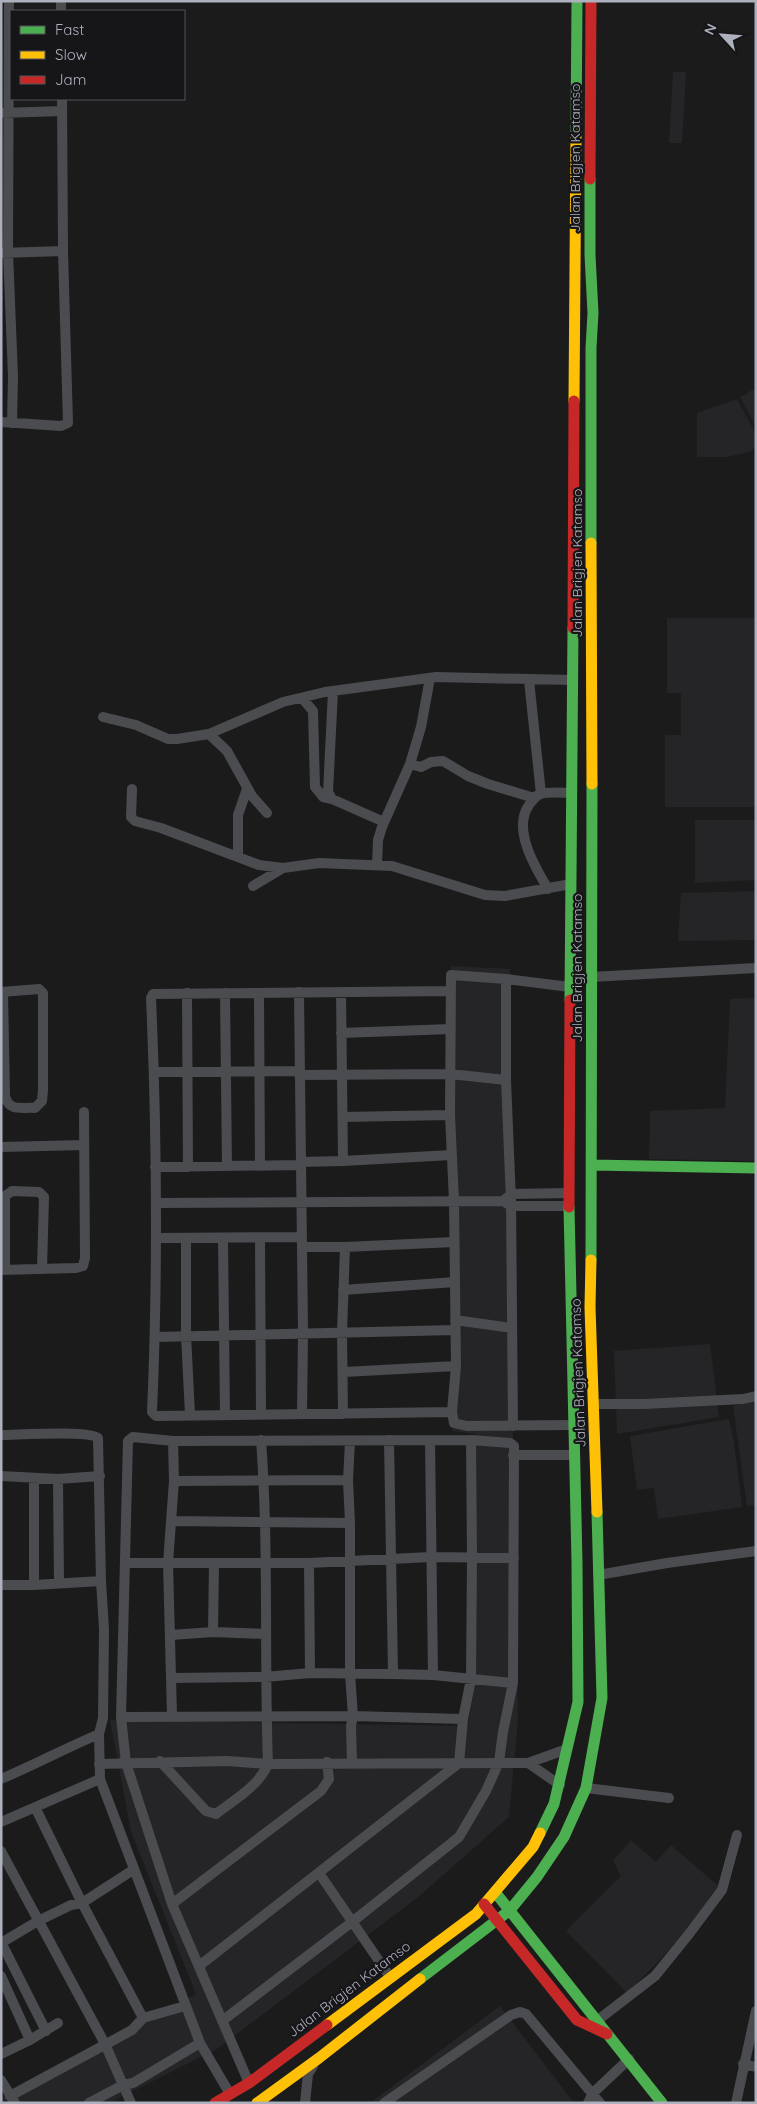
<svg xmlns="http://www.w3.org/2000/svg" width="757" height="2104" font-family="Quicksand,sans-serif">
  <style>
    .built { fill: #252528 }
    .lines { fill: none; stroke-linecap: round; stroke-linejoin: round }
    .street { stroke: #4b4c4f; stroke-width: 10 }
    .fast { stroke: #4caf50; stroke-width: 11 }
    .slow { stroke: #ffc107; stroke-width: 11 }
    .jam { stroke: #c62828; stroke-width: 11 }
    .labels { text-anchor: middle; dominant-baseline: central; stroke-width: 4.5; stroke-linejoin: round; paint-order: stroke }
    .street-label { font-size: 14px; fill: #adb0bd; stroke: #161518 }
  </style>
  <rect width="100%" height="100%" fill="#1b1b1c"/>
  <path class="built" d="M673,72H686L682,143H669Z
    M756,388V427L740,397Z
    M737,399L756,434V447L749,452L726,457H697V413Z
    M667,618H756V807H665V735H681V693H667Z
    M695,820H756V880L695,883Z
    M756,891V940L678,941L681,893Z
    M451,966L510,969L513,1435L518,1720L509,1817L417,1898L217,2049L109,2103H1V2097L196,1994L131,1832L110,1720L468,1726L476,1670V1434L453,1431Z
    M756,998V1161L649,1159L650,1111L725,1108L730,999Z
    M710,1344L719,1417L617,1434L614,1351Z
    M756,1401V1505L747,1506L733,1406Z
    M729,1419L734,1441L742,1507L658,1519L654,1488L637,1490L630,1436Z
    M631,1840L656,1862L671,1845L722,1889L659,1961L627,1993L566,1931L621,1876L613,1861Z
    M500,2006L574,2103H370Z"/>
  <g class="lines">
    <path class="street" d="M9,1L8,252L13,376L12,423
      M61,1V11
      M1,113L62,111
      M1,253L63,251
      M1,422L61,426L68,423L63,251L62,99
      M529,680L541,794
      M333,691L328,792L332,799L384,822
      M302,698L313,711L315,787L323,797L332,799
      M103,717L136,725L168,739H177L209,734L283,702L325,692L436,677L572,680
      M209,734L227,751L252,796L267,813
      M410,764L421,767L431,762L443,761L468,776L488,784L534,798
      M132,789L131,817L135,821L161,828L259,865L283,868
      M238,856V815L247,789
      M377,865L378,840L382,827L410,764L421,727L430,678
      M253,886L283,868L319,863L392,866L485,895L505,896L571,884
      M548,889C535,867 512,829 529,805C532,801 535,796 540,794C549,791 563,793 572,793
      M591,977L756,968
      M506,979V1080L511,1201L513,1426
      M570,987L506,979L451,975L450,1115L454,1201L456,1366L452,1412L454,1423L467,1426L573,1425
      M451,991L153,994L151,998C157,1136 158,1274 152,1412L156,1416L452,1412
      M1,992L39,989L43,993V1090L42,1101L35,1108C21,1107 9,1112 5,1096L3,992
      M299,992L303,1333L302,1414
      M187,993L188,1167
      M225,993L227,1166
      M259,993L260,1166
      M341,1033L451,1029
      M154,1072L299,1071
      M299,1075L450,1074L506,1080
      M343,1117L450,1115
      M1,1147L84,1145
      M343,1161L451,1155
      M301,1162L343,1161L341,992
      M155,1167L301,1165
      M156,1203L503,1201
      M569,1206H511L503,1201L511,1194L569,1193
      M156,1238L302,1237
      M186,1238V1335L190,1415
      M223,1238L225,1415
      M260,1238L261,1415
      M302,1247H345L342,1333L343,1414
      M345,1247L454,1242
      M1,1270L76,1268L83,1266L85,1258L84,1112
      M5,1270V1196L12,1191L39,1192L44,1197L42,1269
      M343,1290L455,1282
      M455,1320L512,1328
      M155,1337L455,1330
      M344,1372L456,1366
      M594,1404H644L743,1399L756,1396
      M1,1435C17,1435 89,1430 98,1438L101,1581L104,1629L103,1718L99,1734L100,1779L200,2043L133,2083L123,2085L89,2103
      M389,1440L393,1674
      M430,1440L433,1675
      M350,1441L348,1480L350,1523V1674L353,1716L351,1726L352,1763
      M513,1455H574
      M1,1476L58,1479L100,1476
      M58,1479L59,1583
      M174,1481L348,1480
      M172,1521L350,1523
      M126,1563H309L431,1557L514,1558
      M309,1563L310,1673
      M598,1575L667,1563L756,1551
      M1,1585H34L101,1581
      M34,1585V1478
      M213,1632L214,1563
      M171,1635L213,1632L266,1634
      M171,1678L265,1677L310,1673L393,1674L433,1675L513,1683
      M172,1716L168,1563L174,1481L173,1441
      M121,1717L353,1716L463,1719
      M160,1761L206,1811L216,1814C234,1800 259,1786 268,1764C264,1656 269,1548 261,1440
      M528,1763L560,1785
      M99,1764L227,1761L268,1764L528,1763L567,1749
      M1,1779C34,1765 66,1748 99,1734
      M586,1788L669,1798
      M35,1807L82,1903L143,2018
      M1,1822L100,1779
      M1,1851L105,2044L131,2103
      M319,1873L390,1977
      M172,1904L321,1791L329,1779L327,1762
      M1,1942L46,2031
      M1,1943L38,1921L71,1905L82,1903L133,1870
      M199,1966L459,1763L463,1719L471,1679L472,1557L471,1440
      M1,1976L30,2040
      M598,2020L655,1976L689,1934L722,1890L737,1835
      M222,2021L352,1922L459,1837L486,1791L499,1762L503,1732L513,1683L514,1446L510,1443L471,1440L173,1441L133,1437L128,1441L121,1717L126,1763L172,1904L249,2083
      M200,2043L230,2094
      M1,2054L30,2040L58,2023
      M743,2064L756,2067
      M1,2080L15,2103
      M10,2096L132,2030L143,2018L185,2006
      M305,2103L308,2074L313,2066
      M384,2103L511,2015L520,2012L526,2014L600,2103
      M588,2103L593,2093L629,2059
      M736,2103L756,2011"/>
    <path class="fast" d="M576,134L577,1
      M590,179V255L593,313L591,348V543
      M570,1000L573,628
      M592,1165L756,1168
      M591,1260L592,784
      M540,1833L554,1804L578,1702L577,1562L569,1207
      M495,1892L662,2103
      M420,1979L510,1910L537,1877L564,1837L586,1788L602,1698L597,1512"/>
    <path class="slow" d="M574,401L576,134
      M591,543L592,784
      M591,1260L590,1307L597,1512
      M327,2025L476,1914L533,1847L540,1833
      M257,2103L319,2058L420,1979"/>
    <path class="jam" d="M590,179L591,1
      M573,628L574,401
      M569,1207L570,1000
      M484,1904L577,2020L607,2034
      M215,2103L249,2083L327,2025"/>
  </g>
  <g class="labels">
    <g class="street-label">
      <text transform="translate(575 158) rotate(-90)">Jalan Brigjen Katamso</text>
      <text transform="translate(577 563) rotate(-90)">Jalan Brigjen Katamso</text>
      <text transform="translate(577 968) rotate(-90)">Jalan Brigjen Katamso</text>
      <text transform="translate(578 1373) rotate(-92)">Jalan Brigjen Katamso</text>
      <text transform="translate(349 1989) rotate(-37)">Jalan Brigjen Katamso</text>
    </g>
  </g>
  <rect width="757" height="2104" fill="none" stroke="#adb0bd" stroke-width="5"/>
  <rect x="10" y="10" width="175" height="90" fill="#161518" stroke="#52535a"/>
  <rect x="20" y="26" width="25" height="8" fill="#4caf50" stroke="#52535a"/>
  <text x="55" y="35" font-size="15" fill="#adb0bd">Fast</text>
  <rect x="20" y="51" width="25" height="8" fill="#ffc107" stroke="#52535a"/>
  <text x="55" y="60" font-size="15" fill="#adb0bd">Slow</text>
  <rect x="20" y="76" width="25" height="8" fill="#c62828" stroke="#52535a"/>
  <text x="55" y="85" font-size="15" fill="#adb0bd">Jam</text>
  <g transform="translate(722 35) rotate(296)" stroke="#161518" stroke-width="4" paint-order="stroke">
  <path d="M0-4L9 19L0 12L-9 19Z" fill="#adb0bd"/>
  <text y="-8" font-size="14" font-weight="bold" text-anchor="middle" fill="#adb0bd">N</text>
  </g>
</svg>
